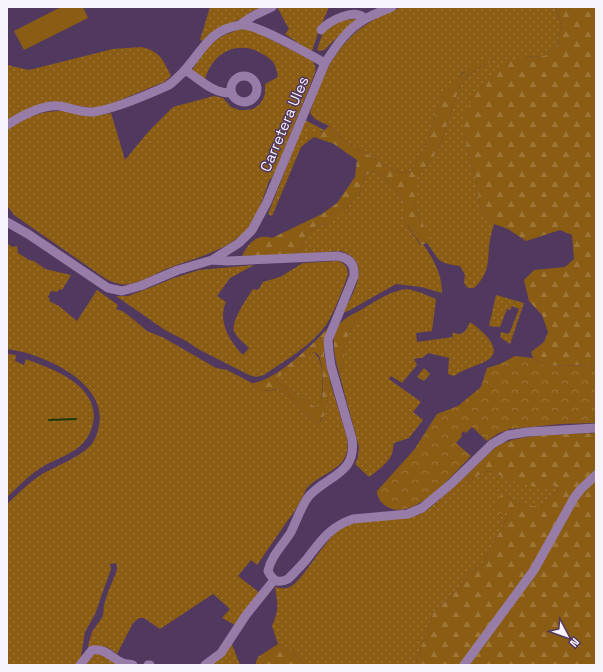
<svg xmlns="http://www.w3.org/2000/svg" width="603" height="672" font-family="'Space Grotesk',sans-serif">
  <style>
    .grass { fill: url(#grass-dots) }
    .forest { fill: url(#forest-firs); fill-rule: evenodd }
    .park { fill: url(#park-crowns) }
    .pitch { fill: #8b5d14 }
    .lines { fill: none; stroke-linecap: round; stroke-linejoin: round }
    .stream { stroke: #1f3806; stroke-width: 2 }
    .minor { stroke: #977ca7; stroke-width: 9 }
    .labels { text-anchor: middle; dominant-baseline: central; stroke-width: 3; stroke-linejoin: round; paint-order: stroke }
    .street-label { font-size: 15px; fill: #f8f2fc; stroke: #51385e }
  </style>
  <defs>
    <pattern id="grass-dots" width="8" height="8" patternUnits="userSpaceOnUse"><rect width="8" height="8" fill="#8b5d14"/><path d="M2 2h.1M6 6h.1" fill="none" stroke="#9c7537" stroke-width="1.8" stroke-linecap="round"/></pattern>
    <pattern id="forest-firs" width="22" height="20" patternUnits="userSpaceOnUse"><rect width="22" height="20" fill="#8b5d14"/><path d="M5 1l3.5 6h-7zM16 11l3.5 6h-7z" fill="#9c7537"/></pattern>
    <pattern id="park-crowns" width="20" height="18" patternUnits="userSpaceOnUse"><rect width="20" height="18" fill="#8b5d14"/><path d="M2 6a3 3 0 1 1 6 0M12 15a3 3 0 1 1 6 0" fill="none" stroke="#9c7537"/></pattern>
  </defs>
  <rect width="100%" height="100%" fill="#51385e"/>
  <path class="grass" d="M210,7H261L262,8L250,12L247,16L222,27L208,35L203,41L200,40Z
    M277,7H329L319,30L312,51L307,49L285,34L289,29Z
    M402,7H555L561,24L558,45L544,56L525,57L464,134L476,180L481,210L494,224C492,231 490,238 489,246C488,264 488,275 474,288H468L464,283L465,275L460,266C437,263 440,261 427,243L429,237L418,216L415,203V177H417L434,156L440,146L460,85C469,74 479,67 493,61L463,72L448,92H442L436,115L423,152L411,171L404,173L392,169L343,140L329,126L315,119L310,113C328,58 346,27 402,7Z
    M357,19L324,50L319,51L317,50L323,32L340,20Z
    M245,28L254,31L311,60C317,65 316,71 313,78L277,167L272,178L270,179C263,196 259,215 247,229C226,252 194,258 166,269C157,273 139,283 129,284C121,286 113,282 106,279L14,215L9,208H7V130C23,119 41,110 62,111C80,111 92,118 111,113L125,160L149,131L173,107L214,96L223,98L231,107L239,110H246L253,109L259,105L263,99L265,94V84L278,77C277,72 276,66 273,62C269,57 261,53 255,50C231,42 212,56 205,79L192,70C209,45 214,36 245,28Z
    M141,47C160,51 163,60 171,76L164,82L106,106L94,108L57,103L7,121V65L29,70L113,49Z
    M305,120L324,130L308,138L310,140L301,147L272,216L268,214Z
    M372,171L383,176L398,192L404,203V220L420,245L423,244C434,260 442,274 442,293L421,287L396,284L350,310L343,313C353,293 374,262 341,251L295,254L303,246L306,235L316,226L327,224L345,211L352,200L359,195L365,176Z
    M7,243L12,247L17,246L18,253L29,260L34,261L45,269L71,275L62,290L59,289L57,292L51,291L48,297L50,299L49,301L59,306L77,321L97,290L118,305L116,309L122,311L128,315L147,331L164,338L216,368L227,370L252,383L256,388L266,391L279,389L288,394L305,414L319,423L324,416L325,407L331,385L347,438C352,470 324,470 307,488C305,490 304,494 303,496C298,505 294,513 288,520L257,565L251,560L238,576L261,594L235,625L222,618L230,609L213,594L160,629L144,618H139L133,623L117,654C108,646 100,644 89,648L88,646L92,632L103,616L104,605L108,592L116,573L117,568L116,563L110,564L111,569L95,614L85,632L81,656L77,665H7V504C19,493 30,481 44,473C57,466 79,457 89,447C95,442 98,432 99,425C108,382 41,353 7,349Z
    M339,261C345,264 348,267 348,275C342,290 335,311 326,325C310,347 285,360 264,375L256,377L249,375L198,349L188,342L165,330L116,296H128L157,285L171,279L199,270L254,265L230,278L217,296L226,302C217,321 230,342 243,355L249,348C244,343 237,338 234,331C231,321 247,298 253,289L258,290L263,282L280,277L303,263Z
    M407,289L419,292L436,299L432,331L416,333L417,342L453,337L452,333L461,334L466,330L470,322C480,329 507,350 486,361C475,367 465,368 454,376L448,374L449,358L428,353L422,358H418L414,359L417,365L402,383L391,376L389,379L421,402L413,412L423,420L409,438L394,443C393,447 393,453 391,456C386,465 377,471 369,477L355,464L358,457L359,447L339,373C347,362 343,346 349,333C353,324 364,317 364,308C378,300 390,291 407,289Z
    M496,295L524,303L510,344L500,337L501,332L509,334L519,309L512,306L510,310L507,309L500,327L489,326Z
    M311,352C326,354 323,393 320,406L317,408L278,382L276,378Z
    M7,354L16,355L15,361L24,365L26,359C52,369 94,383 94,417C93,426 90,435 84,442C74,454 55,459 42,467C29,475 18,487 7,497Z
    M424,368L430,374L424,381L417,377Z
    M485,471L494,472L507,480L553,485L557,488L558,491L547,499L541,506H525L503,494L496,513H507L508,516L482,564L470,573L450,597L434,611L415,665H305L293,652L278,644L272,626C279,611 278,604 275,587C279,588 284,589 287,588C302,585 323,539 342,528C363,516 395,523 418,515C430,511 456,484 467,474L469,482Z
    M231,642L240,665H209Z
    M100,653L123,665H83L95,654Z"/>
  <path class="forest" d="M557,7H596V365L546,366L533,358L531,352L544,342L548,332L542,315L529,301L524,280L534,270L565,267L574,259L572,235L560,230L526,241L508,229L494,224L481,210L476,180L464,134L465,115L474,93L499,66L510,61L525,57L544,56L558,45L561,24L556,9Z
    M490,58L493,61C479,67 470,73 460,85L440,146L434,156L417,177L415,178V203L418,216L430,237L427,243L421,245L404,220V203L398,192L383,176L372,171L365,176L359,195L352,200L345,211L335,220L327,224L316,226L306,235L303,246L295,254L242,256C248,244 257,233 272,238L322,214L337,203L355,177L357,160L334,144L314,137L310,140L308,138L309,133L313,132H322L329,126L343,140L392,169L404,173L411,171L423,152L436,115L442,91H448C463,72 466,67 490,58Z
    M364,308C364,318 354,323 350,331C343,345 347,362 339,373C335,356 327,332 345,319C350,315 358,312 364,308Z
    M329,327L326,336L324,355L331,385L325,407L324,416L321,419L319,423L305,414L288,394L279,389L261,391L256,388L252,383C276,381 313,344 329,327ZM311,352C315,352 317,353 319,356C323,366 326,401 317,408L278,382L276,379Z
    M596,433V665H415L434,611L450,597L470,573L482,564L508,516L507,513H496L493,508L500,496L503,494L525,506H541L547,499L558,491L557,488L553,485L544,489L507,480L494,472L485,471L469,482L467,474C477,466 486,455 496,447C515,433 572,434 596,433Z
    M278,644L293,652L305,665H255L258,657Z"/>
  <path class="park" d="M515,356L533,358L546,366L596,365V423L561,424L510,429L499,433L487,441L472,427L466,433L464,431L461,434L462,436L456,443L471,456C453,474 413,524 386,506C381,503 377,497 377,491L414,450L437,414L458,406L481,387L487,368L500,364Z"/>
  <path class="pitch" d="M61,7H83L88,18L24,50L14,31Z"/>
  <g class="lines">
    <path class="stream" d="M49,420L76,419"/>
    <path class="minor" d="M241,24L253,16L272,7
      M321,30C329,21 355,7 365,19
      M185,70C200,79 213,94 231,93
      M231 89a13 13 0 1 1 26 0a13 13 0 1 1-26 0Z
      M7,125C21,116 43,104 60,106C71,108 83,113 93,112C115,109 147,95 167,86C171,84 174,81 177,78C200,58 205,30 240,25C254,22 310,55 325,63
      M7,222L28,234L108,288L122,291L140,286L178,270L212,260L228,261L338,256C349,258 355,264 354,276L328,340L329,352L331,366L352,439C357,474 328,475 309,496C301,506 297,520 291,532C283,545 271,556 268,571C273,581 278,584 288,579C294,573 300,567 306,560C320,542 329,527 353,519L408,514L422,508L452,483L492,444L508,435L527,432L596,428
      M212,260L239,243L252,230L267,202L325,63C336,46 347,29 365,19C374,14 383,11 392,7
      M80,665L92,650C106,648 111,658 123,663C126,664 130,664 133,665
      M148,665H150
      M205,665L221,653L246,615L274,580
      M464,665L534,570L574,498L581,489L596,475"/>
  </g>
  <g class="labels">
    <g class="street-label">
      <text transform="translate(284 124) rotate(-67)">Carretera Ules</text>
    </g>
  </g>
  <rect width="603" height="672" fill="none" stroke="#f8f2fc" stroke-width="16"/>
  <g transform="translate(567 636) rotate(131)" stroke="#51385e" stroke-width="3" paint-order="stroke">
  <path d="M0-3L7 15L0 10L-7 15Z" fill="#f8f2fc"/>
  <text y="-6" font-size="11" font-weight="bold" text-anchor="middle" fill="#f8f2fc">N</text>
  </g>
</svg>
